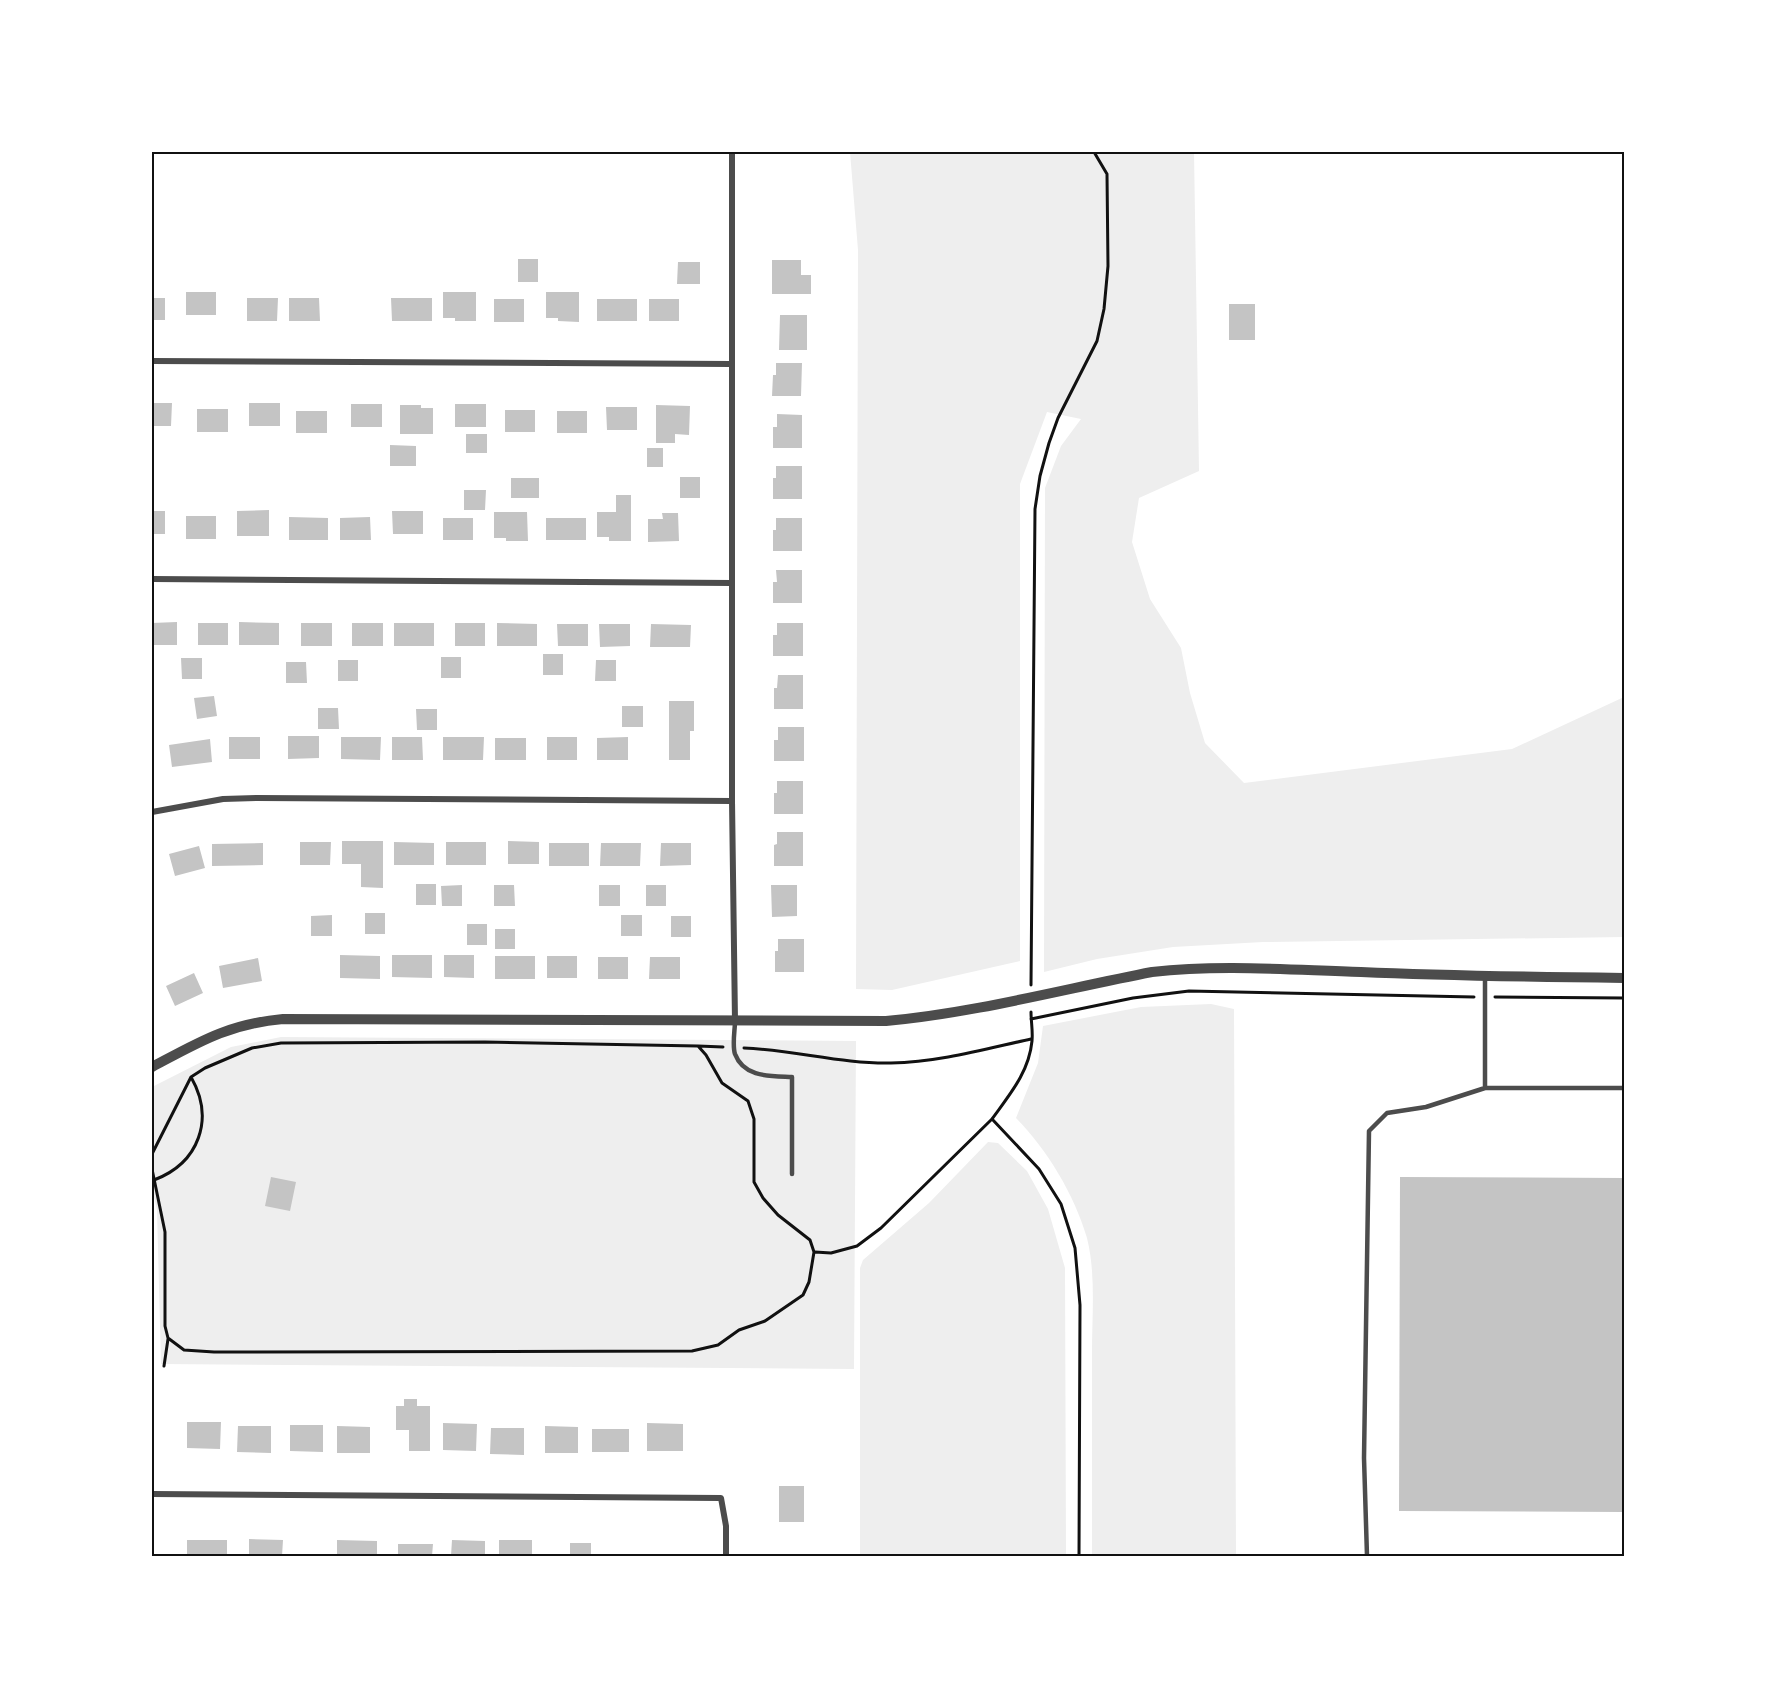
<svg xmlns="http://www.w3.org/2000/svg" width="1776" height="1708" font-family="Signika,sans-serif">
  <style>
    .green { fill: #eee }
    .building { fill: #c4c4c4 }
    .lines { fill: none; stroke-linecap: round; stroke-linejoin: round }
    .path { stroke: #111; stroke-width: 3 }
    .service { stroke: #4c4c4c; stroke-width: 4.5 }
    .minor { stroke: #4c4c4c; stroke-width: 6 }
    .tertiary { stroke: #4c4c4c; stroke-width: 10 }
    .neatline { fill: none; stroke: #111; stroke-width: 2 }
  </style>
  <rect width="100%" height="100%" fill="#fff"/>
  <path class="green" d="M850,152H1194L1199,471L1139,498L1132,542L1150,599L1181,648L1190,693L1205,743L1244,783L1512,749L1624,697V937L1263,942L1173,947L1097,959L1044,972L1045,488L1061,446L1081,419L1047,412L1020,484V961L892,990L856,989L858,250Z
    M1211,1004L1234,1009L1236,1556H1092C1092,1488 1092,1420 1092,1352C1092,1315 1096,1274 1087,1238C1074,1194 1048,1151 1016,1118L1038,1063L1043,1026L1141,1007Z
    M281,1037L856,1041L854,1369L161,1364L157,1210L152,1188V1087L231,1047Z
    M988,1142L998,1143L1027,1171L1048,1209L1065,1268L1066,1556H860V1268L863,1260L929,1203Z"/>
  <path class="building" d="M518,259H538V282H518Z
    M772,260H801V275H811V294H772Z
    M678,262H700V284H677Z
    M186,292H216V315H186Z
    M443,292H476V321H455V318H443Z
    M546,292H579V322L558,321V318H546Z
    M152,298H165V320H152Z
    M247,298H278L277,321H247Z
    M289,298H319L320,321H289Z
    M391,298H432V321H392Z
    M494,299H524V322H494Z
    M597,299H637V321H597Z
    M649,299H679V321H649Z
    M1229,304H1255V340H1229Z
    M780,315H807V350H779Z
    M776,363H802L801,396H772L773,375H776Z
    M152,403H172L171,426H152Z
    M249,403H280V426H249Z
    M351,404H382V427H351Z
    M455,404H486V427H455Z
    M400,405H421V408H433V434H400Z
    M656,405L690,406L689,435L675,434V443H656Z
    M606,407H637V430H607Z
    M197,409H228V432H197Z
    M505,410H535V432H505Z
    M296,411H327V433H296Z
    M557,411H587V433H557Z
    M777,414L802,415V448H773V427H777Z
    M466,434H487V453H466Z
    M390,445L416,446V466H390Z
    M647,448H663V467H647Z
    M776,466H802V499H773V478H776Z
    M680,477H700V498H680Z
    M511,478H539V498H511Z
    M464,490H486L485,510H464Z
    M616,495H631V541H609V537H597V512H616Z
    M269,510V536H237V511Z
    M152,511H165V534H152Z
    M392,511H423V534H393Z
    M494,512H527L528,541H506V538H494Z
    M662,513H678L679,541L648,542V519H663Z
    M186,516H216V539H186Z
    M289,517L328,518V540H289Z
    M370,517L371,540H340V518Z
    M443,518H473V540H443Z
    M546,518H586V540H546Z
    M776,518H802V551H773V530H776Z
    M776,570H802V603H773V582H777Z
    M177,622V645H152V623Z
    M239,622L279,623V645H239Z
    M198,623H228V645H198Z
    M301,623H332V646H301Z
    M352,623H383V646H352Z
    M394,623H434V646H394Z
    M455,623H485V646H455Z
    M497,623L537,624V646H497Z
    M777,623H803V656H773V635H777Z
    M557,624H588V646H558Z
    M599,624H630V646L600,647Z
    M651,624L691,625L690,647H650Z
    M543,654H563V675H543Z
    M441,657H461V678H441Z
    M181,658H202V679H182Z
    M338,660H358V681H338Z
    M596,660H616V681H595Z
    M286,662H306L307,683H286Z
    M778,675H803V709H774V688H777Z
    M214,696L217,716L197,719L194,698Z
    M669,701H694V731H690V760H669Z
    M622,706H643V727H622Z
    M318,708H338L339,729H318Z
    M416,709H437V730H417Z
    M778,727H804V761H774V740H778Z
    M288,736H319V758L288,759Z
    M229,737H260V759H229Z
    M341,737H381L380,760L341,759Z
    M392,737H422L423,760H392Z
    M443,737H484L483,760H443Z
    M547,737H577V760H547Z
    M628,737V760H597V738Z
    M495,738H526V760H495Z
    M210,739L212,762L172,767L169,745Z
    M777,781H803V814H774V793H777Z
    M777,832H803V866H774V845L777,844Z
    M342,841H383V888L361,887V864H342Z
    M508,841L539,842V864H508Z
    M300,842H331L330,865H300Z
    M394,842L434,843V865H394Z
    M446,842H486V865H446Z
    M263,843V865L212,866V844Z
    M549,843H589V866H549Z
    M601,843H641L640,866H600Z
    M661,843H691V865L660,866Z
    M199,846L205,868L175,876L169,854Z
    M416,884H436V905H416Z
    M462,885V906H442L441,886Z
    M494,885H514L515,906H494Z
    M599,885H620V906H599Z
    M646,885H666V906H646Z
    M771,885H797V916L772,917Z
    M365,913H385V934H365Z
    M332,915V936H311V916Z
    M621,915H642V936H621Z
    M671,916H691V937H671Z
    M467,924H487V945H467Z
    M495,929H515V949H495Z
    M778,939H804V972H775V951H778Z
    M340,955L380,956V979L340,978Z
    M392,955H432V978L392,977Z
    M444,955H474V978L444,977Z
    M495,956H535V979H495Z
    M547,956H577V978H547Z
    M598,957H628V979H598Z
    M650,957H680V979H649Z
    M258,958L262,981L223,988L219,966Z
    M194,973L203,993L175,1006L166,986Z
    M271,1177L296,1182L290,1211L265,1206Z
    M1400,1177L1624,1178V1512L1399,1511Z
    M404,1399H417V1406H430V1451H409V1430H396V1406H404Z
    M187,1422H221L220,1449L187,1448Z
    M443,1423L477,1424L476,1451L443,1450Z
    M647,1423L683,1424V1451H647Z
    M290,1425H323V1452L290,1451Z
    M238,1426H271V1453L237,1452Z
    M337,1426L370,1427V1453H337Z
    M545,1426L578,1427V1453H545Z
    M491,1428H524V1455L490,1454Z
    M592,1429H629V1452H592Z
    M779,1486H804V1522H779Z
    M249,1539L283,1540L282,1556H249Z
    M187,1540H227V1556H187Z
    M337,1540L377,1541V1556H337Z
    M452,1540L485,1541V1556H451Z
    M499,1540H532V1556H499Z
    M570,1543H591V1556H570Z
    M398,1544H433L432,1556H398Z"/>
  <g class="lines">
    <path class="path" d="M1031,985L1035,509L1040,476L1049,443L1058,418L1097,341L1104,309L1108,266L1107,174L1094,152
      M1495,997L1624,998
      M1031,1012C1031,1022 1033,1031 1032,1041C1029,1072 1010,1094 992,1119L1039,1169L1061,1204L1075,1248L1080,1305L1079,1556
      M1031,1019L1133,998L1189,991L1474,997
      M698,1046L723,1047
      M744,1048C794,1050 842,1064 891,1063C939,1062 985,1049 1031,1039
      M152,1154L191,1077L205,1068L252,1048L281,1043L485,1042L698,1046L706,1055L722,1083L748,1101L754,1119V1182L763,1198L778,1215L810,1240L814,1252L809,1282L803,1295L765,1321L739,1330L718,1345L692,1351L214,1352L184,1350L168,1338L165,1326V1232L152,1169
      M154,1180C199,1163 215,1119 191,1077
      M815,1252L831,1253L857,1246L881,1228L992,1119
      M164,1366L168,1339"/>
    <path class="service" d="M1485,977V1088H1624
      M735,1021C735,1030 732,1045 735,1054C744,1078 771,1076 792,1077V1174
      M1367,1556L1364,1458L1369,1131L1387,1113L1426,1107L1485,1088"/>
    <path class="minor" d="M732,152V801L735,1021
      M152,361L731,364
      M152,579L732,583
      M152,812L223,799L258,798L732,801
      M152,1494L721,1498L726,1526V1556"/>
    <path class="tertiary" d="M152,1067C199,1042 228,1024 283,1019L886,1021C974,1013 1064,989 1152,972C1221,964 1291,970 1361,972C1449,976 1536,977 1624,978"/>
  </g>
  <rect width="1776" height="1708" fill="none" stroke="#ffffff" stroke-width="306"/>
  <rect x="153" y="153" width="1470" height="1402" class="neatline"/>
</svg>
